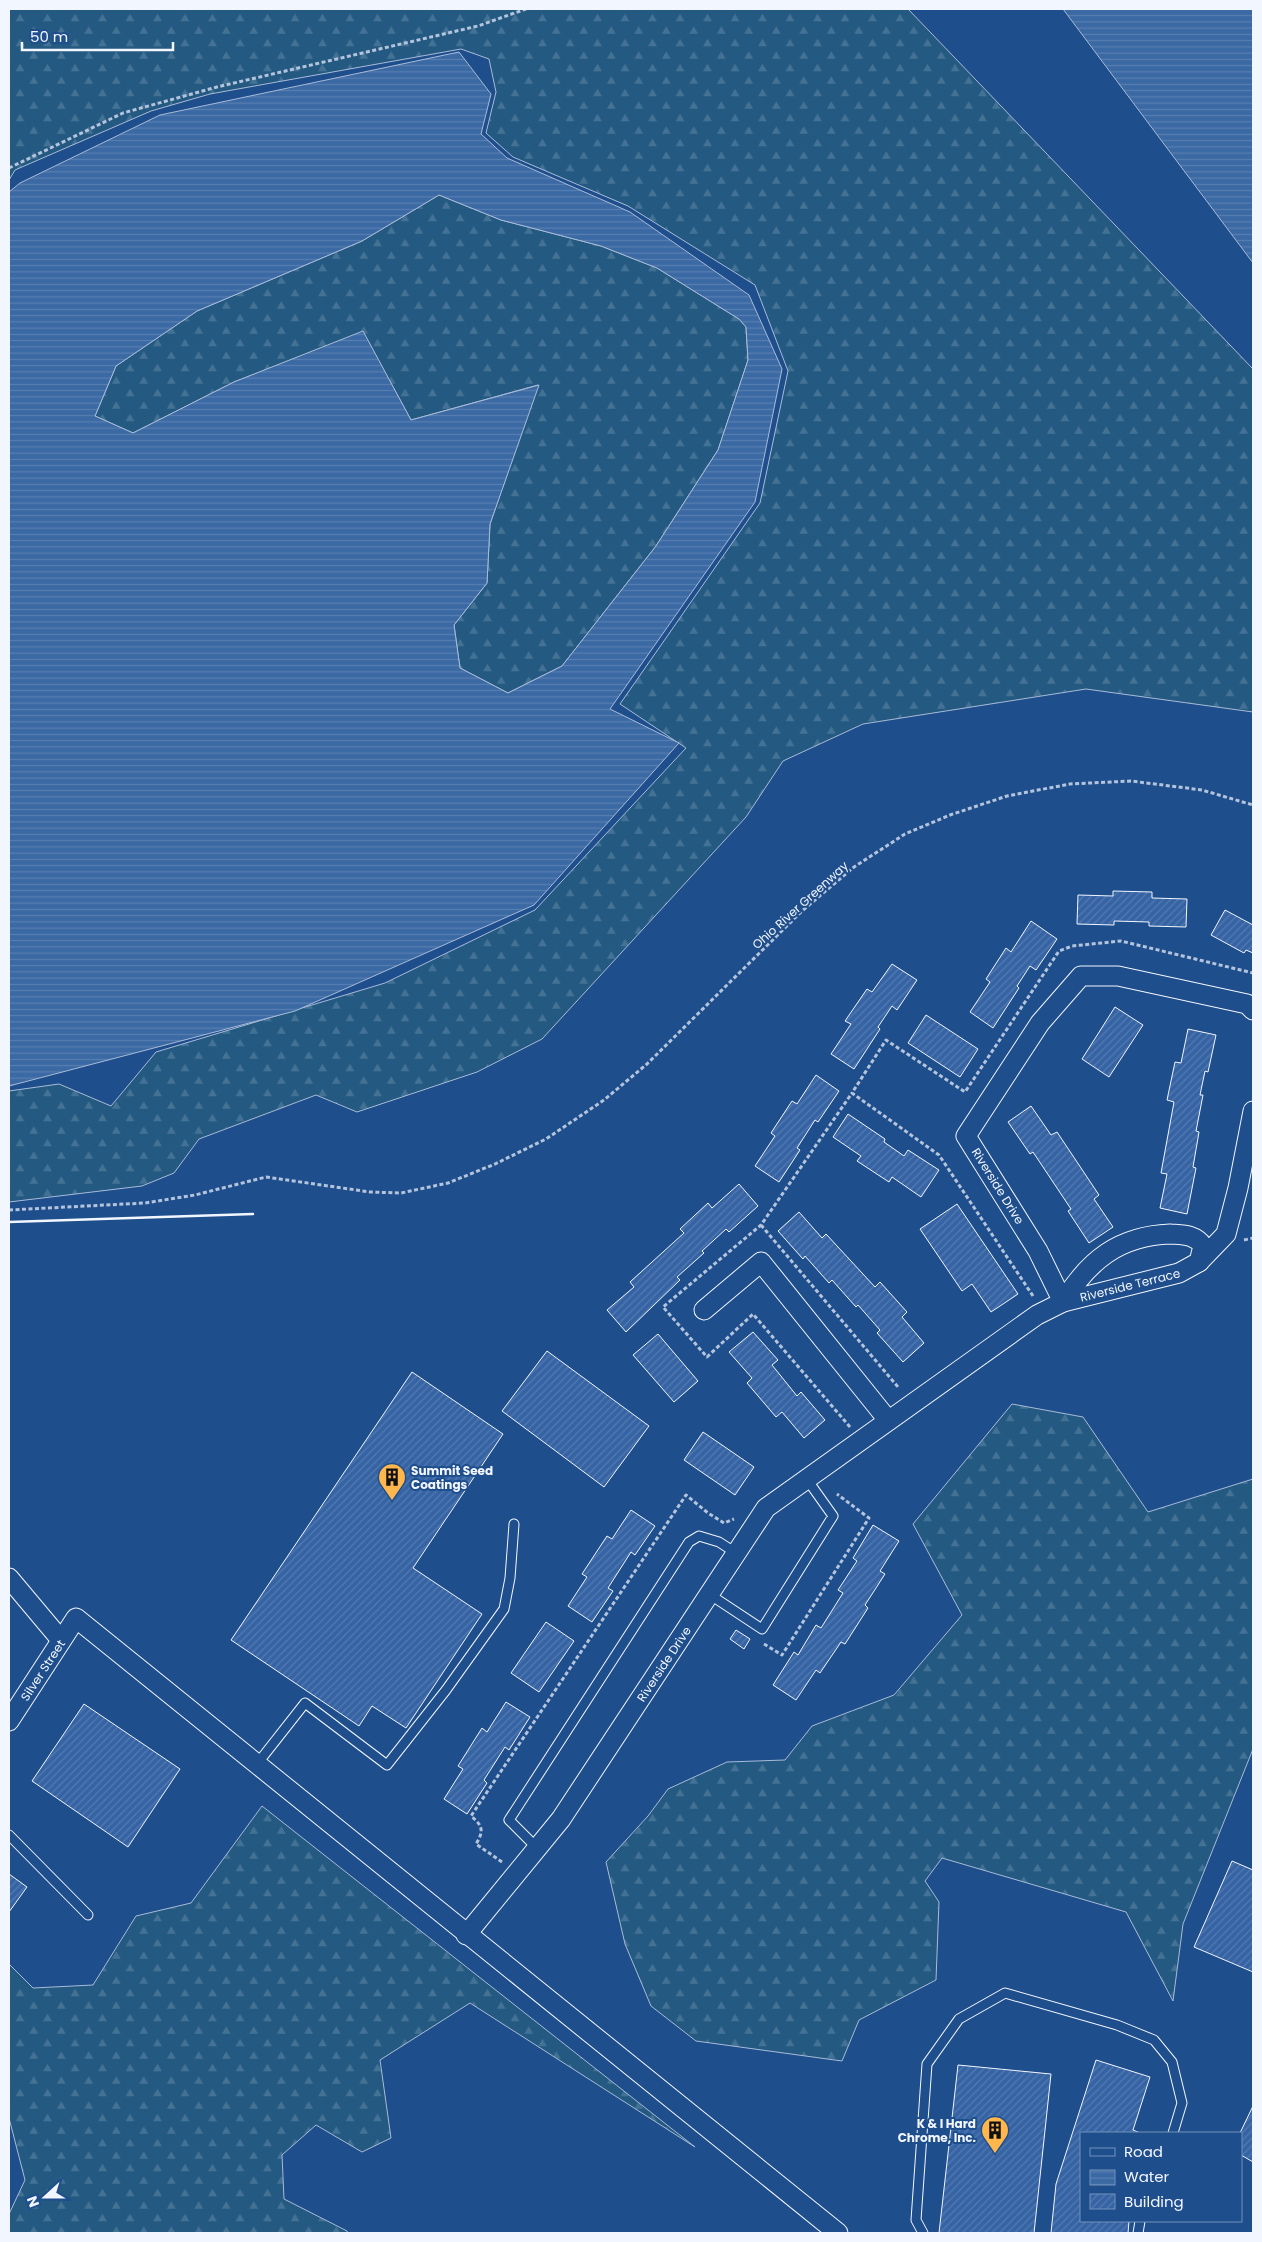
<svg xmlns="http://www.w3.org/2000/svg" width="1262" height="2242" font-family="Poppins,sans-serif">
  <style>
    .forest { fill: url(#forest-firs); stroke: #a8bbd7 }
    .water { fill: url(#water-rules); stroke: #a8bbd7; fill-rule: evenodd }
    .building { fill: url(#building-hatch); stroke: #f2f6ff }
    .lines { fill: none; stroke-linecap: round; stroke-linejoin: round }
    .lane-casing { stroke: #f2f6ff; stroke-width: 11 }
    .street-casing { stroke: #f2f6ff; stroke-width: 21 }
    .path { stroke: #b3c4dc; stroke-width: 3; stroke-dasharray: 4 2.5; stroke-linecap: butt }
    .lane { stroke: #1f4e8c; stroke-width: 9 }
    .street { stroke: #1f4e8c; stroke-width: 19 }
    .wall { stroke: #f2f6ff; stroke-width: 2.5 }
    .labels { text-anchor: middle; dominant-baseline: central; stroke-width: 4; stroke-linejoin: round; paint-order: stroke }
    .street-label { font-size: 12px; fill: #f2f6ff; stroke: #1f4e8c }
    .poi-label { font-size: 12px; font-weight: bold; fill: #f2f6ff; stroke: #1f4e8c; text-anchor: start }
  </style>
  <defs>
    <pattern id="forest-firs" width="22" height="20" patternUnits="userSpaceOnUse" patternTransform="scale(1.25)"><rect width="22" height="20" fill="#245a82"/><path d="M5 1l3.5 6h-7zM16 11l3.5 6h-7z" fill="#447295"/></pattern>
    <pattern id="water-rules" width="6" height="5" patternUnits="userSpaceOnUse" patternTransform="scale(1.25)"><rect width="6" height="5" fill="#3b69a3"/><path d="M0 2.5h6" fill="none" stroke="#587fb1"/></pattern>
    <pattern id="building-hatch" width="6" height="6" patternUnits="userSpaceOnUse" patternTransform="scale(1.25)"><rect width="6" height="6" fill="#3563a3"/><path d="M-1 1l2-2M0 6l6-6M5 7l2-2" fill="none" stroke="#537ab1"/></pattern>
  </defs>
  <rect width="100%" height="100%" fill="#1f4e8c"/>
  <path class="forest" d="M9,9H908L1253,369V712L1086,689L863,724L783,761L746,817L542,1039L477,1072L357,1112L316,1095L199,1139L174,1173L142,1186L9,1202V1091L59,1084L111,1106L156,1052L385,983L535,910L686,748L620,704L760,503L788,371L755,285L628,206L513,157L486,133L496,92L489,59L461,49L210,94L151,111L15,170L9,180Z
    M439,195L501,220L601,246L657,268L739,319L746,327L748,360L718,450L656,546L562,666L508,693L460,668L454,625L487,583L490,524L538,385L411,420L363,332L234,382L133,433L95,416L116,366L197,311L362,241Z
    M1012,1404L1083,1417L1148,1512L1253,1479V1749L1183,1924L1173,2001L1126,1912L942,1858L925,1881L939,1902L936,1980L859,2020L842,2061L696,2041L651,2006L625,1944L606,1862L648,1816L668,1789L727,1762L785,1760L812,1726L894,1695L962,1615L913,1524Z
    M262,1806L695,2147L470,2003L380,2060L391,2138L362,2152L316,2125L282,2155L284,2199L347,2231L348,2233H9V2214L25,2180L9,2118V1964L33,1988L93,1985L136,1916L191,1903Z"/>
  <path class="water" d="M1063,9H1253V263Z
    M459,52L491,94L481,134L507,158L630,212L749,295L782,369L755,502L610,709L679,743L534,905L295,1011L9,1086V192L20,183L160,115ZM439,195L501,220L601,246L657,268L739,319L746,327L748,360L718,450L656,546L562,666L508,693L460,668L454,625L487,583L490,524L539,385L411,420L363,331L234,382L133,433L95,416L116,366L197,311L362,241Z"/>
  <path class="building" d="M1113,891L1152,892V898L1187,899L1186,927L1149,926V922L1114,921V925L1077,924L1078,895L1113,896Z
    M1225,910L1253,925V953L1246,950L1244,953L1211,935Z
    M1031,921L1057,939L1036,970L1030,966L1017,986L1019,988L993,1028L970,1012L990,982L986,979L1006,948L1011,952Z
    M892,964L917,980L897,1010L892,1006L878,1027L880,1029L854,1069L831,1054L851,1024L845,1021L867,989L872,992Z
    M1115,1007L1143,1025L1109,1077L1082,1059Z
    M926,1015L978,1049L960,1077L908,1043Z
    M1188,1029L1216,1035L1208,1072L1205,1071L1200,1095H1203L1196,1131L1199,1132L1193,1167L1196,1168L1187,1214L1160,1208L1167,1174L1161,1173L1174,1102L1167,1100L1175,1062L1181,1063Z
    M816,1075L839,1091L818,1122L815,1120L797,1148L800,1150L779,1182L755,1166L775,1136L771,1133L792,1101L797,1104Z
    M1031,1106L1051,1135L1057,1132L1099,1195L1094,1199L1113,1227L1089,1243L1068,1211L1071,1209L1033,1152L1030,1154L1008,1122Z
    M848,1114L885,1139L884,1142L904,1156L908,1150L939,1170L921,1197L892,1177L889,1182L857,1161L861,1156L833,1137Z
    M739,1184L758,1206L729,1232L726,1229L702,1251L704,1253L677,1277L680,1280L626,1332L607,1310L634,1287L630,1282L684,1233L680,1229L708,1203L712,1208Z
    M957,1204L1018,1294L991,1312L972,1284L962,1291L920,1229Z
    M799,1212L822,1238L826,1234L875,1287L880,1282L907,1312L902,1317L924,1343L903,1362L877,1333L880,1330L858,1305L856,1307L832,1280L829,1283L805,1256L803,1259L778,1231Z
    M753,1332L778,1360L772,1365L797,1396L801,1392L825,1420L804,1438L782,1412L776,1417L747,1383L752,1378L729,1352Z
    M658,1334L698,1381L674,1402L633,1355Z
    M547,1351L649,1426L604,1487L502,1411Z
    M412,1372L503,1434L413,1568L482,1614L406,1728L372,1706L359,1726L231,1640Z
    M703,1432L754,1467L735,1495L684,1460Z
    M631,1510L655,1526L635,1555L631,1552L608,1588L613,1591L592,1622L568,1606L587,1577L582,1574L607,1536L612,1539Z
    M873,1525L899,1541L880,1571L885,1574L865,1605L868,1608L845,1644L841,1642L820,1673L816,1670L796,1700L773,1685L794,1652L798,1655L816,1625L821,1628L843,1593L838,1590L857,1561L853,1558Z
    M546,1622L574,1641L539,1692L511,1673Z
    M736,1630L750,1639L744,1649L730,1639Z
    M506,1702L530,1717L509,1750L505,1747L484,1780L487,1783L467,1814L444,1799L463,1769L458,1766L482,1728L487,1732Z
    M84,1704L180,1769L128,1847L32,1781Z
    M1232,1861L1253,1870V1972L1194,1947Z
    M9,1874L27,1887L9,1912Z
    M1096,2060L1150,2077L1133,2130L1140,2133H1081V2221H1129L1128,2233H1051L1056,2184Z
    M958,2065L1051,2074L1034,2233H939Z
    M1253,2106V2162L1241,2155L1240,2133Z"/>
  <g class="lines">
    <g class="lane-casing">
      <path id="lane" d="M709,1594L762,1629L833,1516L806,1478
        M257,1764L305,1703L387,1765L446,1690L504,1609L510,1578L514,1524
        M9,1835L88,1915
        M537,1848L509,1820L689,1542L699,1536L719,1542L736,1553
        M923,2233L916,2220L927,2064L959,2019L1005,1993L1117,2025L1154,2040L1172,2062L1182,2103L1173,2133
        M1138,2233L1140,2221"/>
    </g>
    <g class="street-casing">
      <g id="street">
        <path d="M1170,1234C1183,1235 1195,1234 1203,1246L1199,1262L1179,1273L1063,1302C1089,1260 1119,1236 1170,1234Z"/>
        <path d="M1199,1262L1226,1234L1238,1188L1253,1111"/>
        <path d="M704,1310L761,1262L888,1420"/>
        <path d="M9,1578L61,1640"/>
        <path id="s1" d="M9,1721L76,1618L838,2233"/>
        <path id="s2" d="M466,1935L561,1819L766,1508L1037,1315L1063,1302L1038,1251L966,1136L1040,1023L1081,976H1118L1247,1004L1253,1010"/>
      </g>
    </g>
    <path class="path" d="M9,168L123,113L217,87L478,26L526,9
      M9,1210L145,1203L195,1195L266,1177L370,1192L401,1193L448,1183L495,1164L546,1139L604,1100L647,1064L802,911L854,867L905,834L950,815L1007,796L1070,784L1131,781L1202,790L1253,805
      M761,1225L898,1387
      M1244,1240L1253,1238
      M1033,1296L939,1155L852,1093L886,1040L965,1092L1059,951L1072,946L1121,941L1253,973
      M850,1427L753,1314L707,1357L663,1307L761,1225L852,1093
      M764,1644L782,1655L869,1518L837,1494
      M502,1862L476,1844C484,1831 483,1826 471,1816L686,1495L708,1513L724,1523L734,1519"/>
    <use href="#lane" class="lane"/>
    <use href="#street" class="street"/>
    <path class="wall" d="M9,1222L253,1214"/>
  </g>
  <defs>
    <g id="building-pin" transform="scale(1.4375)"><path d="M0 17L-7.5 6A9.5 9.5 0 1 1 7.5 6Z" fill="#ffb74d" stroke="#1f4e8c"/><path d="M-4-6H4V6H1V3H-1V6H-4ZM-2.5-4.3h1.7v1.8h-1.7ZM.8-4.3h1.7v1.8H.8ZM-2.5-1h1.7V.8h-1.7ZM.8-1h1.7V.8H.8Z" fill="#111"/></g>
  </defs>
  <g fill-rule="evenodd">
    <use href="#building-pin" x="392" y="1477"/>
    <use href="#building-pin" x="995" y="2130"/>
  </g>
  <g class="labels">
    <g class="street-label">
      <text transform="translate(800 905) rotate(-42)">Ohio River Greenway</text>
      <text transform="translate(998 1186) rotate(58)">Riverside Drive</text>
      <text transform="translate(1130 1285) rotate(-14)">Riverside Terrace</text>
      <text stroke="none"><textPath href="#s2" startOffset="336">Riverside Drive</textPath></text>
      <text stroke="none"><textPath href="#s1" startOffset="61">Silver Street</textPath></text>
    </g>
    <g class="poi-label">
      <text x="411" y="1470">Summit Seed<tspan x="411" dy="14">Coatings</tspan></text>
      <text x="976" y="2123" text-anchor="end">K &amp; I Hard<tspan x="976" dy="14">Chrome, Inc.</tspan></text>
    </g>
  </g>
  <rect width="1262" height="2242" fill="none" stroke="#f2f6ff" stroke-width="20"/>
  <rect x="1080" y="2132" width="162" height="90" fill="#1f4e8c" stroke="#7391ba"/>
  <rect x="1090" y="2148" width="25" height="8" fill="#1f4e8c" stroke="#7391ba"/>
  <text x="1124" y="2157" font-size="15" fill="#f2f6ff">Road</text>
  <rect x="1090" y="2170" width="25" height="15" fill="url(#water-rules)" stroke="#7391ba"/>
  <text x="1124" y="2182" font-size="15" fill="#f2f6ff">Water</text>
  <rect x="1090" y="2194" width="25" height="15" fill="url(#building-hatch)" stroke="#7391ba"/>
  <text x="1124" y="2207" font-size="15" fill="#f2f6ff">Building</text>
  <g transform="translate(45 2197) rotate(249)" stroke="#1f4e8c" stroke-width="4" paint-order="stroke">
  <path d="M0-4L9 19L0 12L-9 19Z" fill="#f2f6ff"/>
  <text y="-8" font-size="14" font-weight="bold" text-anchor="middle" fill="#f2f6ff">N</text>
  </g>
  <path d="M22 42v8h151v-8" fill="none" stroke="#f2f6ff" stroke-width="2.5"/>
  <text x="30" y="42" font-size="15" fill="#f2f6ff" stroke="#1f4e8c" stroke-width="4" paint-order="stroke">50 m</text>
</svg>
